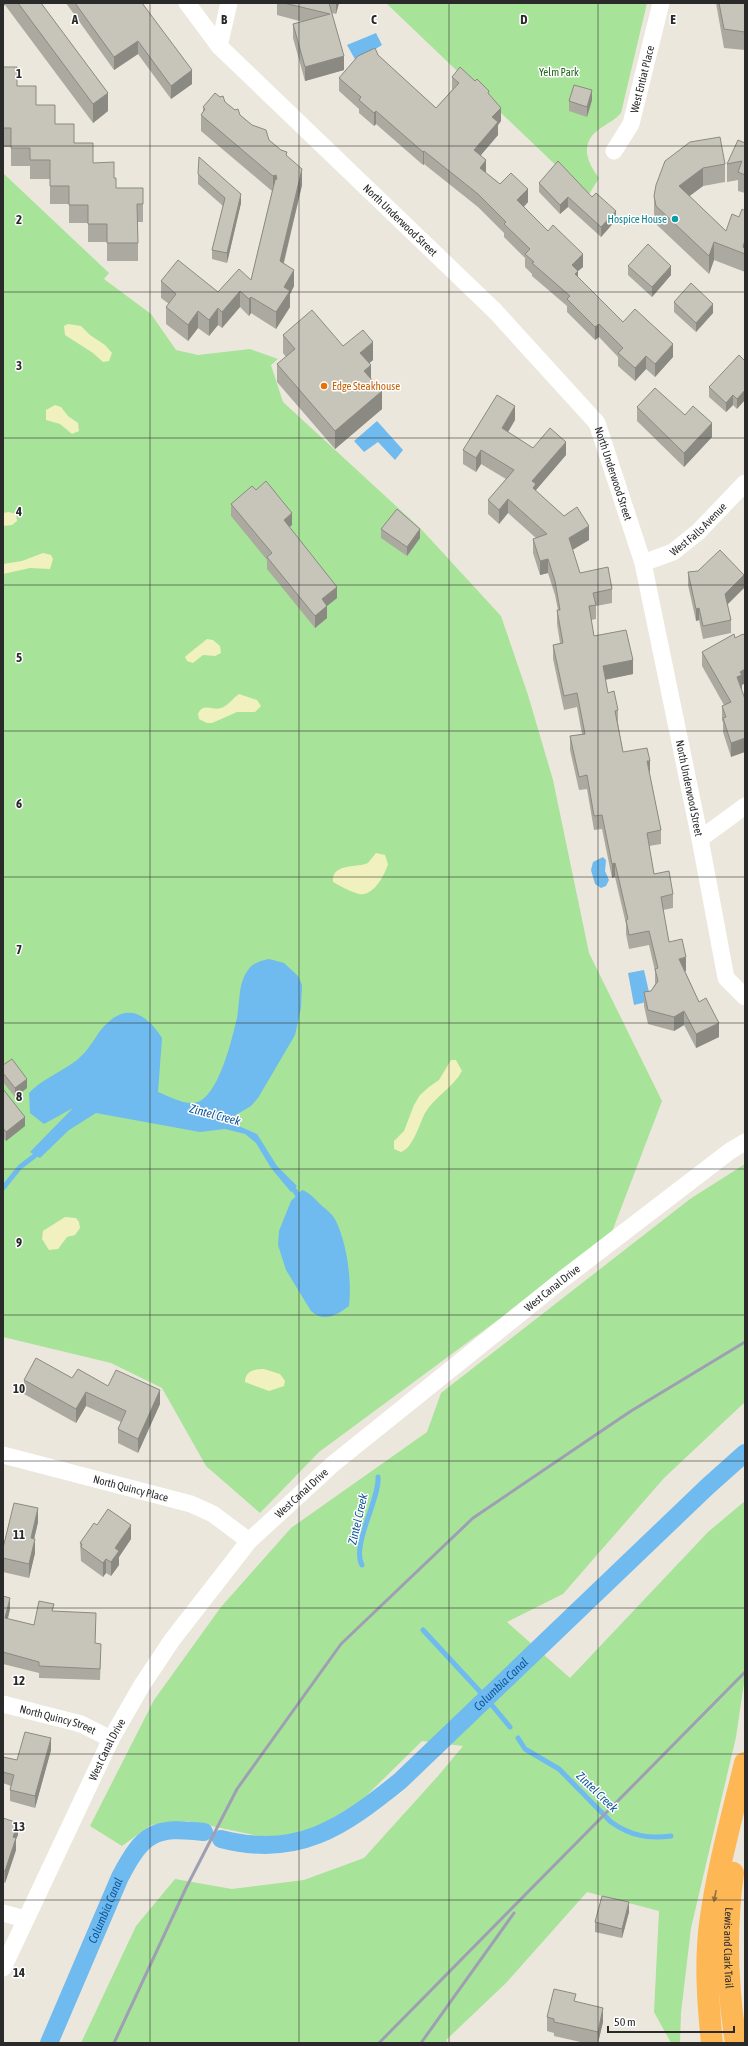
<svg xmlns="http://www.w3.org/2000/svg" width="748" height="2046" font-family="'Asap Condensed',sans-serif">
  <style>
    .green { fill: #a7e398 }
    .sand { fill: #f1f1bf }
    .water { fill: #6fbaee }
    .lines { fill: none; stroke-linecap: round; stroke-linejoin: round }
    .stream { stroke: #6fbaee; stroke-width: 5 }
    .canal { stroke: #6fbaee; stroke-width: 18 }
    .minor { stroke: #fff; stroke-width: 17 }
    .highway { stroke: #feb755; stroke-width: 22 }
    .rail { stroke: #9f9fb4; stroke-width: 3 }
    .wall { fill: #aba9a0 }
    .shaded-wall { fill: #8b8a82 }
    .building { fill: #c7c5ba; stroke: #8b8a82 }
    .oneway { fill: #947040 }
    .grid { fill: none; stroke: #2a2a2a; stroke-width: 1; stroke-opacity: 0.55 }
    .culture-dot { fill: #0f9aa8; stroke: #fff; stroke-width: 1.5 }
    .food-dot { fill: #e8710a; stroke: #fff; stroke-width: 1.5 }
    .labels { text-anchor: middle; dominant-baseline: central; stroke-width: 3; stroke-linejoin: round; paint-order: stroke }
    .park-label { font-size: 11px; fill: #1f671a; stroke: #fff }
    .street-label { font-size: 11px; fill: #2a2a2a; stroke: #fff }
    .culture-label { font-size: 11px; fill: #0d838f; stroke: #fff; text-anchor: end }
    .food-label { font-size: 11px; fill: #c56008; stroke: #fff; text-anchor: start }
    .water-label { font-size: 12px; font-style: italic; fill: #0d559b; stroke: #fff }
    .grid-label { font-size: 13px; text-anchor: middle; font-weight: bold; fill: #2a2a2a; stroke: #fff; stroke-width: 3; stroke-linejoin: round; paint-order: stroke }
  </style>
  <rect width="100%" height="100%" fill="#ece7dc"/>
  <path class="green" d="M386,3H647L621,113C615,120 611,121 604,126C579,141 585,159 599,178L588,196Z
    M3,173L109,273L104,279L151,314L176,350L198,355L250,349L278,359L271,365L283,402L421,529L501,616L528,695L553,780L589,953L662,1101L610,1237L319,1452L260,1513L206,1466L162,1388L111,1363L3,1337Z
    M745,1164V1402L664,1478L563,1594L507,1622L570,1678L708,1532L745,1501V1676L736,1737L691,1928L681,2013L680,2043H671L654,2012L659,1911L587,1892L506,1983L446,2040L448,2043H81L136,1926L175,1879L232,1889L304,1880L364,1858L438,1776L463,1746L422,1741L362,1800L308,1833L268,1838L188,1821L151,1825L122,1846L90,1826L154,1700L221,1607L291,1528L427,1432L441,1393L690,1199Z"/>
  <path class="sand" d="M68,324L81,326L90,335L105,345L112,353L109,361L103,362L93,353L65,335L64,326Z
    M55,405L61,407L68,416L78,423L79,431L72,434L60,424L46,420V410Z
    M9,512L16,514L17,521L12,525L3,526V513Z
    M43,553L51,555L53,559L50,569L30,568L3,574V564L22,561Z
    M207,639L213,640L220,646L221,653L215,656L203,655L193,663L187,661L185,657L187,655Z
    M239,694L257,700L261,706L255,712H237L212,723H207L199,719L198,714C203,702 212,711 221,708C228,706 233,698 239,694Z
    M376,853L385,855L388,864C385,875 373,897 359,894C351,892 340,886 333,882C331,863 357,868 368,863Z
    M451,1060H456L462,1071C453,1088 435,1096 425,1113C419,1125 413,1148 401,1152L394,1149V1141L404,1131L414,1105L420,1095L429,1087L439,1080Z
    M65,1217L76,1218L79,1222L80,1228L75,1235L67,1237L58,1249L49,1250L42,1239L43,1231Z
    M264,1369L280,1374L285,1381L284,1386L269,1391L245,1382C245,1371 254,1369 264,1369Z"/>
  <path class="water" d="M376,33L382,45L356,61L347,45Z
    M377,421L403,450L395,460L378,442L364,452L354,441Z
    M603,857L606,860L605,871L609,880L606,886L601,888L595,884L591,870L593,862Z
    M269,959L284,963L298,976L302,985L301,1008L295,1035L258,1098L251,1106L234,1116V1124L257,1134L277,1166L297,1186L291,1192L271,1168L256,1143L245,1134L225,1129L200,1132L96,1113L69,1130L40,1158L30,1152L73,1108L44,1124L30,1113L29,1093C43,1078 62,1072 77,1060C87,1052 93,1041 100,1031C123,1002 144,1010 162,1038L158,1092C168,1096 183,1104 193,1103C218,1102 232,1038 237,1018C240,1003 238,983 248,970C253,963 260,961 269,959Z
    M644,970L651,1001L634,1005L628,973Z
    M302,1190C309,1192 314,1198 319,1203C325,1209 332,1213 336,1221C347,1244 352,1281 349,1306C337,1315 324,1323 311,1311L286,1270L278,1245L279,1231L291,1201Z"/>
  <g class="lines">
    <path class="stream" d="M291,1185L301,1200
      M3,1188L20,1167L41,1151
      M362,1565C351,1546 380,1498 378,1477
      M423,1630L485,1697L510,1727
      M518,1738L525,1749L559,1769L611,1822C631,1836 648,1839 671,1836"/>
    <g class="canal">
      <path id="s1" d="M221,1839C298,1859 343,1827 400,1781L707,1487L745,1453"/>
      <path id="s2" d="M49,2043L120,1877C143,1833 154,1826 204,1832"/>
    </g>
    <g class="minor">
      <path id="s3" d="M187,3L219,46L495,311L597,423L643,563L700,839L726,978L745,997"/>
      <path d="M219,46L229,3"/>
      <path id="s4" d="M614,151L631,124L661,3"/>
      <path id="s5" d="M643,563L673,552L698,532L745,483"/>
      <path d="M700,839L745,806"/>
      <path id="s6" d="M3,1455L191,1504L213,1514L249,1541"/>
      <path id="s7" d="M3,1704L81,1724L111,1739"/>
      <path d="M3,1913L25,1919"/>
      <path id="s8" d="M3,1968L111,1739L142,1685L172,1640L249,1541L333,1464L563,1279L730,1151L745,1142"/>
    </g>
    <g class="highway">
      <path id="s9" d="M733,1873C725,1930 727,1986 736,2043"/>
      <path d="M712,2043C708,2004 705,1963 710,1924C717,1870 732,1816 745,1763"/>
    </g>
    <path class="rail" d="M114,2043L186,1888L237,1789L341,1644L473,1518L631,1411L745,1342
      M379,2043L745,1672
      M421,2043L514,1913"/>
  </g>
  <path class="wall" d="M3,3H41L108,111L93,123L5,5Z
    M66,3H145L143,4L192,84L171,99L138,54L114,70Z
    M277,3H339L336,14L332,13L344,70L305,81L293,38V24L303,22L277,15Z
    M716,3H745V50L724,48Z
    M378,55L436,108L452,90V77L489,95L501,121L498,125V135L481,155L486,173L500,184L528,202L524,207L583,267L578,271V277L623,322L673,357L655,377L646,369L635,381L618,366V357L599,337L595,340L567,312V306L532,276V274L525,267V258L504,237V233L478,207L424,164L423,165L376,124L374,126L359,113V109L339,91V78Z
    M3,67L17,86L55,124L93,163L114,178L116,188H143V222H138V261H107V242H88V223H69V204H50V179H30V166H11V147H3Z
    M592,100L587,117L569,111V101Z
    M225,102L269,140L287,156L302,185L284,263L294,286L290,294V307L276,329L251,313L249,316L240,307L222,328L218,325L209,336L198,328L188,341L166,324V307L169,304L161,298V281L218,292L251,280L272,191L201,131V115L203,112V107Z
    M745,143V193L738,191V180L727,182V164Z
    M665,161L725,164V182L703,186L689,196L726,231L745,211V272L714,260L709,274L656,224L654,214V196Z
    M198,174L241,203L227,263L212,259V250L223,206L198,184Z
    M539,183L592,197L616,220L601,237L568,207L560,214L539,192Z
    M628,266L671,275L652,297L628,275Z
    M674,302L713,313L696,332L674,312Z
    M283,335L343,346L373,360L369,363L371,378L382,409L335,449L277,382V364L286,357L283,353Z
    M745,361L737,409L733,405L726,412L709,397V387Z
    M637,407L712,437L684,467L637,421Z
    M515,420L508,432L533,448L566,455L536,490V491L589,540L572,550L580,573L612,589V603L596,606V619L591,620L594,636L633,674L605,680L608,693L618,710V723L623,752L650,775L661,830V844L649,846L654,874L673,894V908L663,910L669,942L686,971H685L699,1002L719,1037L696,1048L684,1025L674,1031L648,1024L644,1006V992L651,991L655,984V971L649,945L629,949L626,934V924L615,877L612,878L602,829L594,830L587,789L579,790L570,750V736L582,734L577,707L564,710L553,659V645L560,643L557,624V610H558L555,595L548,573L540,575L533,553V539L536,538L508,513L499,524L488,514V500L506,479L481,464L476,472L463,464V450Z
    M256,490L292,525L289,527L337,598L327,606V618L315,628L267,569V560L231,516V504Z
    M381,529L420,538L407,556L381,538Z
    M688,572L744,588L727,604L731,620V633L703,639L699,620L696,621L688,585Z
    M745,636V683L742,685V689L731,757L723,732V723L722,720V706L724,705L702,666V652L735,638Z
    M3,1065L27,1088L15,1097L3,1082Z
    M3,1089L25,1126L6,1141L3,1138Z
    M72,1378L108,1386L160,1404L138,1453L118,1443V1429L121,1422L86,1406L76,1423L24,1394V1380Z
    M38,1522L34,1539L35,1553L29,1578L3,1572V1548Z
    M97,1525L131,1539L119,1557V1565L111,1576L106,1573L103,1577L81,1561L80,1543Z
    M3,1596L10,1609L8,1619L34,1625L54,1611L96,1624L95,1643L101,1655L100,1680L39,1678V1673L3,1664Z
    M51,1750L35,1808L10,1801V1790L11,1786L3,1783V1757L17,1760Z
    M3,1818L18,1835L16,1839V1850L5,1883L3,1882Z
    M629,1912L622,1938L595,1932V1922Z
    M576,2002L603,2022L598,2043H585L554,2036V2033L547,2031V2017Z"/>
  <path class="shaded-wall" d="M3,3H5V5L3,6Z
    M336,3H339L336,14Z
    M138,41V54L114,70V57Z
    M344,56V70L305,81V67Z
    M192,70V84L171,99V86Z
    M592,90V100L587,117V107Z
    M108,93V111L93,123V104Z
    M501,108V121L498,125V135L474,163V150L492,117Z
    M376,111V124L374,126V113Z
    M424,151V164L423,165V152Z
    M486,160V173L480,168Z
    M703,168V186L679,204V186Z
    M302,169V185L280,277V261Z
    M276,175V191L273,192V176Z
    M528,189V202L517,213V200Z
    M241,194V203L227,263V253Z
    M568,197V207L560,214V205Z
    M616,211V220L601,237V227Z
    M745,240V254L743,247Z
    M714,242V260L709,274V256Z
    M583,254V267L578,271V284L572,265Z
    M671,266V275L652,297V287Z
    M294,270V286L290,294V307L276,329V312L284,287Z
    M240,291V307L222,328V312Z
    M251,297V313L249,316V299Z
    M713,304V313L696,332V323Z
    M218,308V325L209,336V320Z
    M198,311V328L188,341V325Z
    M599,324V337L595,340V327Z
    M373,342V360L360,371V353Z
    M673,344V357L655,377V364Z
    M646,356V369L635,381V368Z
    M371,365V383L364,371Z
    M745,390V400L737,409V399Z
    M382,391V409L335,449V431Z
    M733,395V405L726,412V403Z
    M515,406V420L502,442V428Z
    M712,423V437L684,467V453Z
    M566,442V455L536,490V498L533,502L532,481Z
    M481,450V464L476,472V458Z
    M508,499V513L499,524V510Z
    M292,513V525L284,532V520Z
    M589,526V540L569,552V538Z
    M420,529V538L407,556V547Z
    M548,559V573L540,575V561Z
    M744,575V588L725,607V594Z
    M337,587V598L327,606V618L315,628V616L322,599Z
    M699,608V620L696,621V609Z
    M633,660V674L603,680V666Z
    M745,669V683L742,685V689L737,691V677L740,672Z
    M745,738V752L731,757V743Z
    M647,761H650V775Z
    M615,863V877L612,878V864Z
    M686,957V971L679,973V959Z
    M684,1011V1025L674,1031V1017Z
    M719,1023V1037L696,1048V1034Z
    M27,1079V1088L15,1097V1088Z
    M25,1117V1126L6,1141V1132Z
    M160,1390V1404L138,1453V1439Z
    M86,1392V1406L76,1423V1409Z
    M38,1508V1522L31,1552V1538Z
    M131,1525V1539L119,1557V1565L111,1576V1562L115,1548Z
    M35,1539V1553L29,1578V1564Z
    M106,1559V1573L103,1577V1563Z
    M10,1598V1609L5,1629V1618Z
    M51,1738V1750L35,1808V1796Z
    M18,1823V1835L16,1839V1850L5,1883V1871L13,1837Z
    M629,1902V1912L622,1938V1929Z
    M603,2008V2022L598,2043V2032Z"/>
  <path class="building" d="M18,3H41L108,93L93,104Z
    M75,3H142L192,70L171,86L138,41L114,57Z
    M284,3H329L344,56L305,67L293,24L330,14Z
    M719,3H745V32L724,29Z
    M375,48L378,55L436,108L459,83L452,77L460,67L475,81L477,79L489,91L488,93L501,108L492,117L498,122L474,150L486,160L480,168L500,184L511,173L528,189L517,200L548,231L553,225L583,254L572,265L578,271L575,274L623,322L635,309L673,344L655,364L646,356L635,368L618,353L623,348L599,324L595,327L567,299L570,296L532,263L534,262L525,254L530,249L504,224L506,222L478,194L424,151L423,152L376,111L374,113L359,100L361,97L339,78L358,56Z
    M3,67H17V86H36V105H55V124H74V143H93V163L114,162V178H116V188H143V204H137L138,243H107V224H88V205H69V186H50V160H30V148H11V128H3Z
    M574,85L592,90L587,107L569,101Z
    M215,93L220,97L223,96L225,102L235,110L238,109L240,115L252,125L266,130L269,140L281,150L287,152L286,155L302,169L280,261L294,270L284,287L290,291L276,312L251,297L249,299L240,291L222,312L218,308L209,320L198,311L188,325L166,307L176,294L161,281L178,260L218,292L239,269L251,280L275,180L277,179L276,175L273,176L201,115L205,109L203,107Z
    M720,137L725,164L703,168L679,186L726,231L732,214L739,217L742,209L745,211V240L743,247L745,249V254L714,242L709,256L656,206L654,196L656,185L665,161L690,142Z
    M738,140L745,143V175L738,172L742,161L727,164Z
    M199,157L241,194L227,253L212,250L225,198L198,174Z
    M558,161L592,197L596,193L616,211L601,227L568,197L560,205L539,183Z
    M648,244L671,266L652,287L628,266Z
    M691,283L713,304L696,323L674,302Z
    M312,310L343,346L363,330L373,342L360,353L371,365L364,371L382,391L335,431L277,364L295,349L283,335Z
    M739,355L745,361V390L737,399L733,395L726,403L709,387Z
    M655,388L685,415L693,406L712,423L684,453L637,407Z
    M497,395L515,406L502,428L533,448L550,428L566,442L532,481L536,484L533,488L564,516L577,507L589,526L569,538L580,573L608,567L612,589L593,593L596,605L589,606L594,636L626,630L633,660L603,666L608,693L614,691L618,710L615,711L623,752L647,748L650,761H647L661,830L647,833L654,874L669,871L673,894L661,897L669,942L682,939L686,957L679,959L699,1002L706,998L719,1023L696,1034L684,1011L674,1017L648,1010L644,992L651,991L658,981L655,969L658,968L649,931L629,935L626,920L628,919L615,863L612,864L602,815L594,816L587,775L579,777L570,736L585,734L577,693L564,696L553,645L563,643L557,610H560L555,581L548,559L540,561L533,539L547,534L508,499L499,510L488,500L514,470L481,450L476,458L463,450Z
    M266,481L292,513L284,520L337,587L322,599L327,606L315,616L267,557L272,553L231,504L252,486L256,490Z
    M397,509L420,529L407,547L381,529Z
    M720,550L744,575L725,594L731,620L703,626L699,608L696,609L688,572L698,571Z
    M734,634L735,638L743,634L745,636V669L740,672L742,675L737,677L745,699V738L731,743L723,718L726,717L722,706L731,702L702,652Z
    M12,1059L27,1079L15,1088L3,1073V1065Z
    M3,1089L25,1117L6,1132L3,1128Z
    M36,1358L72,1378L78,1369L108,1386L116,1370L160,1390L138,1439L118,1429L126,1411L86,1392L76,1409L24,1380Z
    M14,1503L38,1508L31,1538L35,1539L29,1564L3,1558V1548Z
    M108,1509L131,1525L115,1548L119,1551L111,1562L106,1559L103,1563L81,1547L82,1544L80,1543L94,1523L97,1525Z
    M3,1596L10,1598L5,1618L34,1625L39,1601L54,1604L52,1611L96,1613L95,1643L101,1644L100,1669L39,1666V1662L3,1652Z
    M25,1732L51,1738L35,1796L10,1790L14,1775L3,1772V1757L17,1760Z
    M3,1818L18,1823L13,1837L16,1838L5,1871L3,1870Z
    M602,1896L629,1902L622,1929L595,1922Z
    M554,1989L576,1994L574,2001L603,2008L598,2032L554,2022V2019L547,2017Z"/>
  <defs><path id="oneway-solid" d="M-6-.8H1V-3.2L6.5 0L1 3.2V.8H-6Z"/></defs>
  <use class="oneway" href="#oneway-solid" transform="translate(715 1896) rotate(101)"/>
  <path class="grid" d="M150,3V2043M299,3V2043M449,3V2043M598,3V2043M3,146H745M3,292H745M3,438H745M3,585H745M3,731H745M3,877H745M3,1023H745M3,1169H745M3,1315H745M3,1461H745M3,1608H745M3,1754H745M3,1900H745"/>
  <circle class="culture-dot" cx="675" cy="219" r="4"/>
  <circle class="food-dot" cx="324" cy="386" r="4"/>
  <g class="labels">
    <g class="park-label">
      <text x="559" y="72">Yelm Park</text>
    </g>
    <g class="street-label">
      <text stroke="none"><textPath href="#s4" startOffset="78">West Entiat Place</textPath></text>
      <text stroke="none"><textPath href="#s3" startOffset="305">North Underwood Street</textPath></text>
      <text stroke="none"><textPath href="#s3" startOffset="641">North Underwood Street</textPath></text>
      <text stroke="none"><textPath href="#s5" startOffset="66">West Falls Avenue</textPath></text>
      <text stroke="none"><textPath href="#s3" startOffset="965">North Underwood Street</textPath></text>
      <text stroke="none"><textPath href="#s8" startOffset="890">West Canal Drive</textPath></text>
      <text stroke="none"><textPath href="#s6" startOffset="132">North Quincy Place</textPath></text>
      <text stroke="none"><textPath href="#s8" startOffset="566">West Canal Drive</textPath></text>
      <text stroke="none"><textPath href="#s7" startOffset="57">North Quincy Street</textPath></text>
      <text stroke="none"><textPath href="#s8" startOffset="242">West Canal Drive</textPath></text>
      <text stroke="none"><textPath href="#s9" startOffset="75">Lewis and Clark Trail</textPath></text>
    </g>
    <g class="culture-label">
      <text x="667" y="219">Hospice House</text>
    </g>
    <g class="food-label">
      <text x="332" y="386">Edge Steakhouse</text>
    </g>
    <g class="water-label">
      <text transform="translate(215 1115) rotate(15)">Zintel Creek</text>
      <text transform="translate(358 1519) rotate(-77)">Zintel Creek</text>
      <text stroke="none"><textPath href="#s1" startOffset="337">Columbia Canal</textPath></text>
      <text transform="translate(597 1792) rotate(44)">Zintel Creek</text>
      <text stroke="none"><textPath href="#s2" startOffset="144">Columbia Canal</textPath></text>
    </g>
  </g>
  <g class="grid-label">
    <text x="75" y="24">A</text>
    <text x="224" y="24">B</text>
    <text x="374" y="24">C</text>
    <text x="524" y="24">D</text>
    <text x="673" y="24">E</text>
    <text x="19" y="78">1</text>
    <text x="19" y="224">2</text>
    <text x="19" y="370">3</text>
    <text x="19" y="516">4</text>
    <text x="19" y="662">5</text>
    <text x="19" y="808">6</text>
    <text x="19" y="954">7</text>
    <text x="19" y="1101">8</text>
    <text x="19" y="1247">9</text>
    <text x="19" y="1393">10</text>
    <text x="19" y="1539">11</text>
    <text x="19" y="1685">12</text>
    <text x="19" y="1831">13</text>
    <text x="19" y="1977">14</text>
  </g>
  <rect width="748" height="2046" fill="none" stroke="#2a2a2a" stroke-width="8"/>
  <path d="M608 2026v6h126v-6" fill="none" stroke="#2a2a2a" stroke-width="2"/>
  <text x="614" y="2026" font-size="12" fill="#2a2a2a" stroke="#ffffff" stroke-width="3" paint-order="stroke">50 m</text>
</svg>
